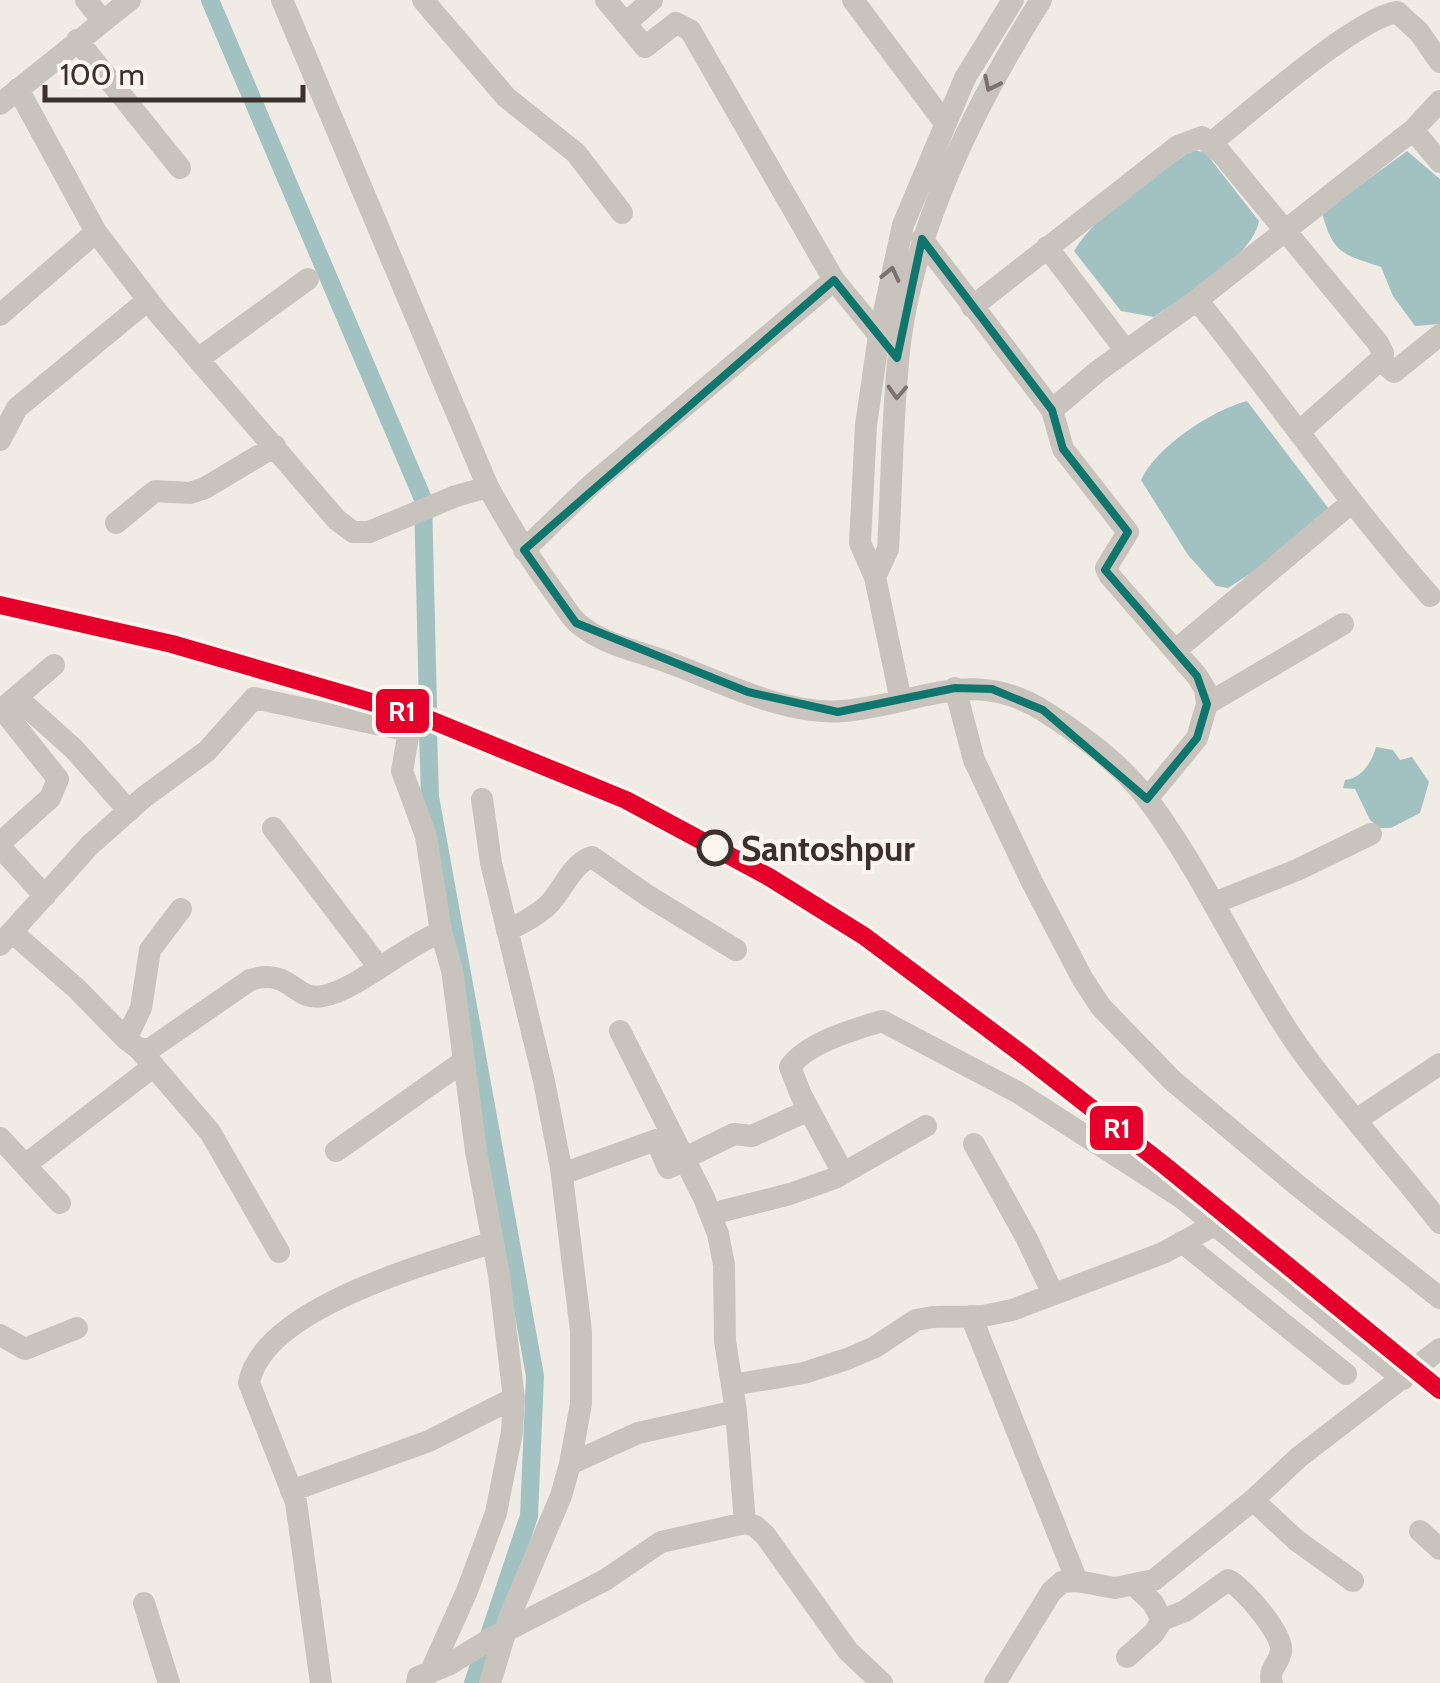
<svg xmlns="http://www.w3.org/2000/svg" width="1440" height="1683" font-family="Cabin,sans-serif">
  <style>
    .water { fill: #a1c2c1 }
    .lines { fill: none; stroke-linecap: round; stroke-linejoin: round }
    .canal { stroke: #a1c2c1; stroke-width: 18 }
    .minor { stroke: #c9c3be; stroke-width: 22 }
    .rail-1-casing { stroke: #fbf5ee; stroke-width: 25 }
    .rail-1 { stroke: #e4002b; stroke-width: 18 }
    .oneway { stroke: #7b726d }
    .marked { fill: none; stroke: #0f766e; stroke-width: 8; stroke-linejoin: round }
    .stop-dot { fill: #fbf5ee; stroke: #3b302b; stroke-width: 5 }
    .labels { text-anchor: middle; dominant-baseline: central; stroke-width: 8; stroke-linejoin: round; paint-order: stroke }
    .stop-label { font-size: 35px; font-weight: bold; fill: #3b302b; stroke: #fbf5ee; text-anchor: start }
    .line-badge { stroke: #fbf5ee; stroke-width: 4 }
    .badge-label { font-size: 28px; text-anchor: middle; font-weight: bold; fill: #fff }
  </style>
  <rect width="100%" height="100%" fill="#f0ebe5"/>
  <path class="water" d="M1192,150L1205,152L1259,221C1252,258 1183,296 1154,317L1121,311L1074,251C1101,208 1151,179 1192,150Z
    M1407,151L1440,179V324L1415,326L1393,296L1381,267C1343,254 1333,254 1322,213Z
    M1247,401L1329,509L1298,543L1228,588L1216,586L1188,555L1141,480C1156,447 1212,410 1247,401Z
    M1376,747L1393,750L1400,760L1412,757L1429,782L1420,813L1391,828H1379L1370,820L1355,789L1343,788L1345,780C1362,778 1372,762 1376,747Z"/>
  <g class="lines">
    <path class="canal" d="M210,0L423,499L428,706
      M428,731L430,797L535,1376L529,1516L473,1683"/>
    <path class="minor" d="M86,0L102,20
      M282,0L488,487C509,525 531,561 557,596C564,605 570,618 580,625C606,646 640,651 670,663C721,682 788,716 843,711C920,705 972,664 1047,713C1083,736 1124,767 1149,801C1206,878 1244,968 1298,1046C1342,1108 1394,1164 1440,1223
      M423,0L506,97L576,153L622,213
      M606,0L645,47L676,23L690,30L834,280
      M853,0L944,122
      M626,23L652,0
      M77,40L180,168
      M18,89L96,232L158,313L337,520L353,532H369L456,496L488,487
      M0,104L130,0
      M1413,130L1440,162
      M1211,143C1248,114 1356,18 1397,12L1419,32L1440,62
      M922,239L1052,410L1063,449L1128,532L1106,568L1110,576L1197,676L1205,689L1207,704L1197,738L1147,799
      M1047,247L1126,351
      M1197,300C1276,398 1347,502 1430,596
      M972,307L1178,146L1202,137L1221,153L1378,343L1383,353L1380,360L1300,431
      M0,315L96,232
      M198,359L308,279
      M1380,360L1394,372L1440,335
      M1052,410L1098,371L1197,300L1413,130L1440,101
      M0,440L17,408L148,300
      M116,523L155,491L190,493L205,488L275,446
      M524,550L590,486L834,280L879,335L887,338
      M875,577L888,549C892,481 892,411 900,343C915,223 977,102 1041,0
      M1176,650L1352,502
      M955,688L974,760L1032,882L1082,978L1101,1007L1173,1081L1297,1185L1440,1298
      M16,697L74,749L129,811
      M901,701L875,577L860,543L866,425L879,335L903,225L965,78L1013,0
      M1207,704L1343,624
      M7,705L54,665
      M482,799L491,863L544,1081L561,1168L581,1331V1404L570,1464L561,1496L510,1616L490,1683
      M273,828L378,966
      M0,843L50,798L58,779L2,709
      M0,847L45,896
      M1214,903L1297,870L1371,834
      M507,931C522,923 537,916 549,904C563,890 572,863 592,857L648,896L736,950
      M13,933L76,988L126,1039L139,1049H150L250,980C291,967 294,1002 323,996C358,989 403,947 441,932
      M0,945L90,845L144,797L207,751L254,698L409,731L402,771L426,836L441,932L452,970L476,1151L499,1275L514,1398L512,1432L496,1513L467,1591L430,1673
      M620,1031L704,1198L718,1234L724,1265L725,1341L736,1411L745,1523
      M126,1039L141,1008L150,950L181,909
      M139,1049L210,1132L279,1252
      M1356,1120L1440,1064
      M0,1138L60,1203
      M974,1144L1027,1239L1053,1294
      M336,1151L464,1061
      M685,1158L734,1134L752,1136L809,1110
      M25,1165L154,1066
      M843,1173L801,1095L790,1067C806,1043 855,1029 882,1021L1019,1093L1182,1198L1403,1379
      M562,1174L656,1140L668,1168L686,1160
      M711,1214L790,1194L835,1178L926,1126
      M1182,1242L1346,1374
      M971,1316L1077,1581
      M0,1335L25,1349L77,1328
      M732,1385L804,1373L847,1359L875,1347L916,1320L933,1317L983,1316L1012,1310L1163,1253L1214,1225
      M570,1464L638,1433L736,1411
      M291,1491L429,1441L514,1398
      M1253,1500L1296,1540L1353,1581
      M1420,1531L1440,1549
      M144,1603L169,1683
      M1162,1620L1185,1611L1228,1580C1243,1587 1285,1636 1281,1652C1278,1665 1268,1669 1272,1683
      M1127,1657L1154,1633L1162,1620L1153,1603L1135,1586
      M321,1683L296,1502L249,1383C263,1307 429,1264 493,1242
      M417,1683L418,1677L448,1665L492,1638L605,1580L661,1542L745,1523L755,1526L765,1535L848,1651L882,1683
      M995,1683L1051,1592L1062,1582L1077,1581L1115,1588L1154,1580L1253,1500L1299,1457L1440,1349"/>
    <g class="rail-1-casing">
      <path id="rail-1" d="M0,605L172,644L426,718L626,800L769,877L864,936L1026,1057L1164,1165L1440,1390"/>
    </g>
    <use href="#rail-1" class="rail-1"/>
  </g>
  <defs><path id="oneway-chevron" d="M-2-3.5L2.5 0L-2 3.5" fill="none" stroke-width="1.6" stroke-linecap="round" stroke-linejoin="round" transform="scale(2.5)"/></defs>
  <g class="oneway">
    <use href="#oneway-chevron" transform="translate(991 84) rotate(116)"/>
    <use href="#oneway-chevron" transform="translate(891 274) rotate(-77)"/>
    <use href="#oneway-chevron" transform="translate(897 392) rotate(93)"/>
  </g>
  <path class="marked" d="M922,239L1052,410L1063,449L1128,532L1105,570L1197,676L1207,704L1197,738L1147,799L1043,710L992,689L955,688L838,712L748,692L576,623L524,550L834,280L897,358Z"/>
  <circle class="stop-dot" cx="715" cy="848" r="16"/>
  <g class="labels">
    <g class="stop-label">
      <text x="741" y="848">Santoshpur</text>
    </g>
  </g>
  <g class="line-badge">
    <rect x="374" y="687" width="57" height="48" rx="10" fill="#e4002b"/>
    <rect x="1088" y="1104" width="57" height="48" rx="10" fill="#e4002b"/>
  </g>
  <g class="badge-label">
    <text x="402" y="721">R1</text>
    <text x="1117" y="1138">R1</text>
  </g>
  <path d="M45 85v15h258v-15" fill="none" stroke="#3b302b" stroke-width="5"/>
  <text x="60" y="85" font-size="30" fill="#3b302b" stroke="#fbf5ee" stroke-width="8" paint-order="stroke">100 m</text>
</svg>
